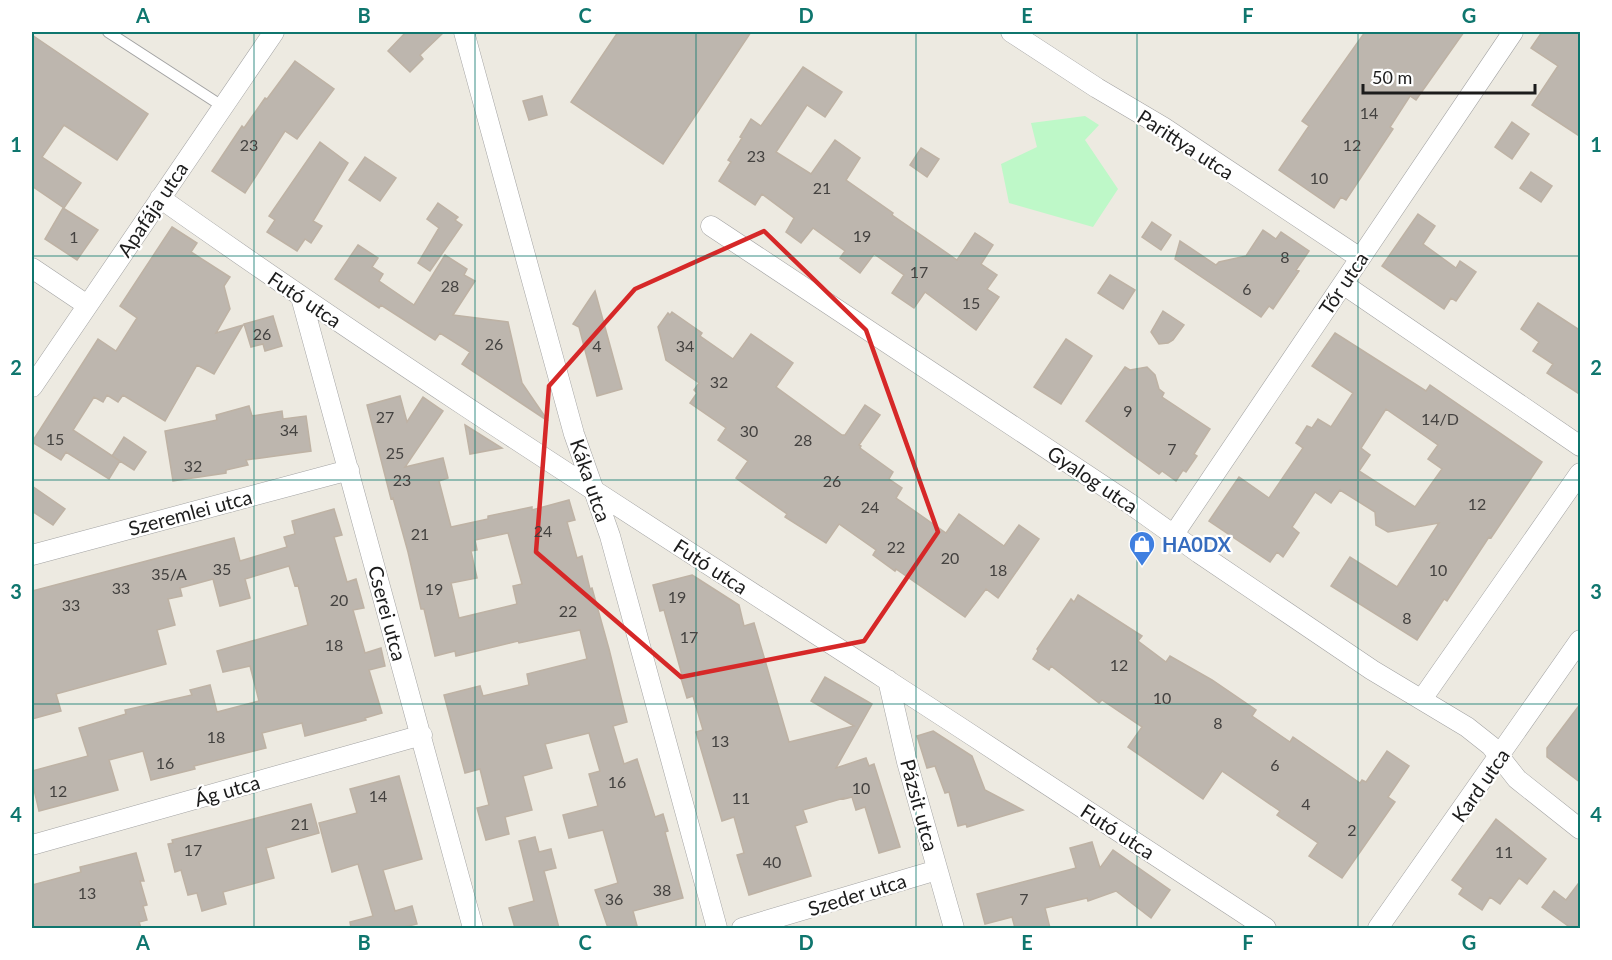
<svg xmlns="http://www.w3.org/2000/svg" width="1612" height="960" font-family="Lato,sans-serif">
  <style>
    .park { fill: #bef8c8 }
    .building { fill: #bdb6ae; stroke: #beb2a4; stroke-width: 1.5; fill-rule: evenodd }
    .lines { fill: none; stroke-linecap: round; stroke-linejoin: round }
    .lane-casing { stroke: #a3a3a3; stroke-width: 12 }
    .street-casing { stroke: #a3a3a3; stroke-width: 21 }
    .lane { stroke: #fff; stroke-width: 10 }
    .street { stroke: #fff; stroke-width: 20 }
    .marked { fill: none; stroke: #d62828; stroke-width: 4.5; stroke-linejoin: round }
    .grid { fill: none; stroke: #0f766e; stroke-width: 1.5; stroke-opacity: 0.55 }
    .labels { text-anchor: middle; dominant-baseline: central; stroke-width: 4.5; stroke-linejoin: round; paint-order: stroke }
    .number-label { font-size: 16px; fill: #444240 }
    .street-label { font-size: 20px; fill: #1c1c1c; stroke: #fff }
    .shop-label { font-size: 20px; font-weight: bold; fill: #366cbe; stroke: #fff; text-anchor: start }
    .neatline { fill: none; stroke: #0f766e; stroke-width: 2 }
    .grid-label { font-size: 20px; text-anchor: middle; font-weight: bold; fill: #0f766e }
  </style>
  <rect width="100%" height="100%" fill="#edeae1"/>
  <path class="park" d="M1085,116L1099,125L1085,140L1118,189L1093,227L1009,203L1001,164L1037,147L1031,123Z"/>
  <path class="building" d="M406,32H444L420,55L423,59L410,72L388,51Z
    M618,32H751L663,164L571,102Z
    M1365,32H1464L1416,100L1410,96L1390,127L1393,129L1346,200L1341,197L1334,208L1279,170L1309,126L1302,121Z
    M1542,32H1581V137L1532,105L1558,66L1531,48Z
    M32,35L148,114L117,160L64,125L42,157L81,183L64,208L32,186Z
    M295,61L334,89L297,139L285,131L245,193L212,171L242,126L244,128L265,98L267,99Z
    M803,67L842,92L825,117L807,105L776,152L811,174L835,140L860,158L846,180L893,213L892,215L957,260L975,233L993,245L981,264L997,275L987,289L999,297L976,330L925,292L914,308L892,293L904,275L874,254L860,273L840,258L845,251L813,228L801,243L786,232L794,218L762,194L755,205L719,181L731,162L728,160L742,138L740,137L751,119L761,126Z
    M542,96L547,115L529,120L523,101Z
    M1512,122L1529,134L1512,159L1495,147Z
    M320,142L348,163L313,221L322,226L311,243L305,239L297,251L267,232L275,220L269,216Z
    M921,148L939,159L927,177L910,165Z
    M365,157L396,178L380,201L349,180Z
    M1531,172L1552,186L1541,202L1520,188Z
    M438,203L458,217L455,220L462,225L430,271L418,263L439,228L427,219Z
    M63,208L98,230L77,260L45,239Z
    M1418,214L1435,226L1423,244L1456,268L1460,261L1476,272L1456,301L1451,298L1444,309L1382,266Z
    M1152,222L1171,235L1161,250L1142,237Z
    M172,227L197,243L191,252L230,277L224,286L230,309L216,333L243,325L214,374L197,365L165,421L123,395L118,402L107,395L103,402L94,397L73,430L120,461L109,479L66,452L61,460L32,442L98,339L116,351L137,318L120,306Z
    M1263,230L1276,239L1281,232L1309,251L1296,270L1299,271L1273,309L1269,306L1261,317L1175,259L1180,241L1216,265L1219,262L1246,256Z
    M358,245L378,258L372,267L383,274L379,281L414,305L445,255L467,269L464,275L475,281L453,315L508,322L522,383L548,421L462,364L470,352L440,333L435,340L381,305L379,308L335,279Z
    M1110,275L1135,290L1123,309L1098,293Z
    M595,291L622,389L597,396L579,327L573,324Z
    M1538,303L1581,331V395L1547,373L1553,364L1533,351L1539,342L1521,329Z
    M1163,311L1184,325L1173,340L1168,343L1159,344L1151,332Z
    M672,312L702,333L700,336L733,359L751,334L793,363L776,387L842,435H845L865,405L880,415L859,445L861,446L860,448L893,472L889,479L902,488L896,498L946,533L959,514L1004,546L1019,525L1039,539L998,598L986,589L965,617L896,569L895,571L873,555L876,550L839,524L826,543L785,517L787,514L736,478L748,461L718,440L726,428L690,403L697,393L694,390L699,383L666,360L658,327L668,313L670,315Z
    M273,316L282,346L265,351L263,344L251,347L244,324Z
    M1335,333L1426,391L1430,385L1542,462L1491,538L1489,537L1447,601L1444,599L1417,640L1331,586L1350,557L1397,587L1439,523L1388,532L1376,525L1375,512L1340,490L1331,503L1315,492L1292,527L1299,533L1283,557L1277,552L1270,562L1209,521L1239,477L1269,498L1303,448L1296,443L1307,426L1312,428L1318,419L1331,427L1353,393L1312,366ZM1386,409L1438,445L1428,459L1442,469L1415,507L1359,471L1370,455L1361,448Z
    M1066,339L1092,356L1061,404L1034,387Z
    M1125,367L1130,370L1147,367L1155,375L1159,389L1164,393L1162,397L1210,429L1194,454L1197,456L1186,472L1183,470L1176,481L1162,471L1159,474L1086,421Z
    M400,396L407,422L423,397L443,411L405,467L443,458L448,478L439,481L451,527L488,519V516L532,507V510L569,500L575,520L567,522L577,558L582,556L590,589L592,588L609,649L627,722L613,726L624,764L637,759L655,817L663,814L668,831L665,832L683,898L633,911L637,926L627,928H608L595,890L618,883L603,830L569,838L563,815L598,806L589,774L600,771L589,733L545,744L552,768L523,776L532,810L505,817L509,834L486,840L477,808L489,805L480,769L465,773L444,695L480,686L483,696L529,685L527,674L587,659L580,630L519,643L518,641L456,656L455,651L435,656L424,609H421L408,552L393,498L391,499L367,405ZM508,533L522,584L513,586L517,604L459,618L451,583L477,578L471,551L477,550L475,540Z
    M249,406L252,416L282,411L283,419L306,416L311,451L246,460L248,465L226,470V473L173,481L165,431L217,420L216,415Z
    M465,425L502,448L470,454Z
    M124,437L146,452L134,470L112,456Z
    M32,486L65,509L53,525L32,511Z
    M334,509L342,535L334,537L347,582L356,579L364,608L353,610L365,653L381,648L385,666L369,670L382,713L365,718L366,720L305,736L302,723L262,733L266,748L194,766L195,769L151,780L143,751L109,760L118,790L39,811L32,781V771L88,756L79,728L126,714L125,710L192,695L190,690L210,685L217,712L259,701L250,666L223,672L217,651L308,625L298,585L295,586L289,566L245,579L250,598L220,606L213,579L180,588L182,596L168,599L175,625L157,630L166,664L56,694L61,711L32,719V591L234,538L240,561L287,547L284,537L295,534L292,521Z
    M692,575L739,605L744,626L754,623L789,742L854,726L811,701L825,677L872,704L836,768L866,758L869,766L874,764L900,847L879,853L865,807L856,810L852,797L844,799V798L803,810L807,822L795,826L811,876L749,895L737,855L744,853L734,817L722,821L696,732L703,730L693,696L687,698L680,675H682L664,610L660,611L653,585Z
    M1078,595L1142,636L1138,641L1166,662L1170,656L1212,680L1256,710L1252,716L1290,742L1293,737L1360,783L1362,780L1366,782L1387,751L1409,766L1388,797L1395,802L1342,878L1309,856L1318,843L1277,815L1280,811L1222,771L1203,799L1128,747L1142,727L1102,700L1099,703L1051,666L1049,670L1033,659L1038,651L1037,649L1071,599L1074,602Z
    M1581,703V783L1547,757V748Z
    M933,731L972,756L985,790L1023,810L967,827L966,824L958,826L949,792L945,793L935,766L927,768L917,736Z
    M399,776L422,859L383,870L395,911L412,906L417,924L400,928H351L350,922L373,916L358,864L332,872L319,823L357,813L350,789Z
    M311,804L319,833L266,848L274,878L223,892L226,904L202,911L197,893L188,895L181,870L175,872L168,844L173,843L172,840Z
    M1496,819L1546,859L1527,884L1519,878L1500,904L1490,897L1482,910L1459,894L1463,888L1452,880Z
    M535,837L539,852L551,849L556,868L544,871L559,928H515L509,908L534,901L519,841Z
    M1092,842L1100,868L1113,850L1170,890L1151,918L1116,891L1088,901L1087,898L1045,908L1050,928H1015L1012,917L985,924L977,894L1076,868L1070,848Z
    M136,853L144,881H140L147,905L143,906L147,920L139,922L141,928H32V885L81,872L80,867Z
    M1581,880V928H1571L1542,907L1554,891L1566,900Z"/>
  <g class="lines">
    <g class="lane-casing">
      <path id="lane" d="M108,32L222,106"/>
    </g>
    <g class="street-casing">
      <path id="street" d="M464,32L574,434L610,536L717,928
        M1011,32L1097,88L1163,127L1360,258
        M160,198C397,366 643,522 887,680C1014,762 1140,846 1266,928
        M711,226L1129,503L1199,553L1372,670L1467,727L1491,746L1517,779L1580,829
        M32,268L87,305
        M1343,284L1580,446
        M301,297L473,928
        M32,387L274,32
        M1174,534L1513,32
        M32,555L349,470
        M888,680L907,762L954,928
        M1422,699L1580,473
        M32,845L422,735
        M742,928L937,870
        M1378,928L1580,640"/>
    </g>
    <use href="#lane" class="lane"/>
    <use href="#street" class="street"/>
  </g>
  <path class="marked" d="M764,231L866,330L938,532L864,641L681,677L536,552L549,386L635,289Z"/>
  <path class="grid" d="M254,32V928M475,32V928M696,32V928M916,32V928M1137,32V928M1358,32V928M32,256H1580M32,480H1580M32,704H1580"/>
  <defs>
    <g id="shop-pin" transform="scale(1.35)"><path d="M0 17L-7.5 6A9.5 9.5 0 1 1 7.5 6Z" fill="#3f7fe0" stroke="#fff"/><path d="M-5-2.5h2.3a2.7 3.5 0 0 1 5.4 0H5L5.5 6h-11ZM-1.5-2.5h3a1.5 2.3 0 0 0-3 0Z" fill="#fff"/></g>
  </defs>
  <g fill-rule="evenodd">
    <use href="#shop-pin" x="1142" y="544"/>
  </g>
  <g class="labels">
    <g class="number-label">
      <text x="1369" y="112">14</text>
      <text x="249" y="144">23</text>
      <text x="1352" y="144">12</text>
      <text x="756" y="155">23</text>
      <text x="1319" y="177">10</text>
      <text x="822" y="187">21</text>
      <text x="862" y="235">19</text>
      <text x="74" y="236">1</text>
      <text x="1285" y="256">8</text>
      <text x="919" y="271">17</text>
      <text x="450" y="285">28</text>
      <text x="1247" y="288">6</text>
      <text x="971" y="302">15</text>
      <text x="262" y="333">26</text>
      <text x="494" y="343">26</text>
      <text x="597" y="345">4</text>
      <text x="685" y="345">34</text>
      <text x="719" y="381">32</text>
      <text x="1128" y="410">9</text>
      <text x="385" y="416">27</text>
      <text x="1440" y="418">14/D</text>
      <text x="289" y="429">34</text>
      <text x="749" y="430">30</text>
      <text x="55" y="438">15</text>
      <text x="803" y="439">28</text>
      <text x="1172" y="448">7</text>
      <text x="395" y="452">25</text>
      <text x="193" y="465">32</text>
      <text x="402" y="479">23</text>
      <text x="832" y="480">26</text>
      <text x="1477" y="503">12</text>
      <text x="870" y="506">24</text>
      <text x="543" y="530">24</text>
      <text x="420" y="533">21</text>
      <text x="896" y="546">22</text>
      <text x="950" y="557">20</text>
      <text x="222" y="568">35</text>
      <text x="998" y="569">18</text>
      <text x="1438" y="569">10</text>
      <text x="169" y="573">35/A</text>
      <text x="121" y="587">33</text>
      <text x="434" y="588">19</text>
      <text x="677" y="596">19</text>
      <text x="339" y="599">20</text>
      <text x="71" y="604">33</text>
      <text x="568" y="610">22</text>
      <text x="1407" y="617">8</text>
      <text x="689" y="636">17</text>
      <text x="334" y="644">18</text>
      <text x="1119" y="664">12</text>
      <text x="1162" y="697">10</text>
      <text x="1218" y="722">8</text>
      <text x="216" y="736">18</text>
      <text x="720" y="740">13</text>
      <text x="165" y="762">16</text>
      <text x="1275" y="764">6</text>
      <text x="617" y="781">16</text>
      <text x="861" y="787">10</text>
      <text x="58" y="790">12</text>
      <text x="378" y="795">14</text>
      <text x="741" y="797">11</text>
      <text x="1306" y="803">4</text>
      <text x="300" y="823">21</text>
      <text x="1352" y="829">2</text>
      <text x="193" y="849">17</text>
      <text x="1504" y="851">11</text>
      <text x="772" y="861">40</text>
      <text x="662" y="889">38</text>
      <text x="87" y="892">13</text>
      <text x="614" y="898">36</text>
      <text x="1024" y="898">7</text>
    </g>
    <g class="street-label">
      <text transform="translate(1186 144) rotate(33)">Parittya utca</text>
      <text transform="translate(152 209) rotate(-56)">Apafája utca</text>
      <text transform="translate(1343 283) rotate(-56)">Tőr utca</text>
      <text transform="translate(305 299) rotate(34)">Futó utca</text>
      <text transform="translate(1093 479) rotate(34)">Gyalog utca</text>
      <text transform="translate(591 480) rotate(71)">Káka utca</text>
      <text transform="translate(190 512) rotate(-15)">Szeremlei utca</text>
      <text transform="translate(711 566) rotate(33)">Futó utca</text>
      <text transform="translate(388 613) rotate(75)">Cserei utca</text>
      <text transform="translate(1480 785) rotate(-55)">Kard utca</text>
      <text transform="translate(227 790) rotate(-16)">Ág utca</text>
      <text transform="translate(920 805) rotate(75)">Pázsit utca</text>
      <text transform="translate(1118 831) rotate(33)">Futó utca</text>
      <text transform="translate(857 894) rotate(-17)">Szeder utca</text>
    </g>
    <g class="shop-label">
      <text x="1162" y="544">HA0DX</text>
    </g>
  </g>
  <rect width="1612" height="960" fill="none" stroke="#ffffff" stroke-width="66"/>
  <path d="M1363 84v9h172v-9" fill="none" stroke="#1c1c1c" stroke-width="3"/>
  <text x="1372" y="84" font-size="18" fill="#1c1c1c" stroke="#ffffff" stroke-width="4.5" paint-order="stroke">50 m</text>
  <rect x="33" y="33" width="1546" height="894" class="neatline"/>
  <g class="grid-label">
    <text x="143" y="23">A</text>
    <text x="364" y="23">B</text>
    <text x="585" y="23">C</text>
    <text x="806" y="23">D</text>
    <text x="1027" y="23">E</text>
    <text x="1248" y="23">F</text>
    <text x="1469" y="23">G</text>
    <text x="16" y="152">1</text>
    <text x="1596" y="152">1</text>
    <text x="16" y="375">2</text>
    <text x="1596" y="375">2</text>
    <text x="16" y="599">3</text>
    <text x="1596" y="599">3</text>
    <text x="16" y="822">4</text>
    <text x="1596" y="822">4</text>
    <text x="143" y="950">A</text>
    <text x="364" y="950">B</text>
    <text x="585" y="950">C</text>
    <text x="806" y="950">D</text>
    <text x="1027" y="950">E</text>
    <text x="1248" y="950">F</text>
    <text x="1469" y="950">G</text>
  </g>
</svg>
